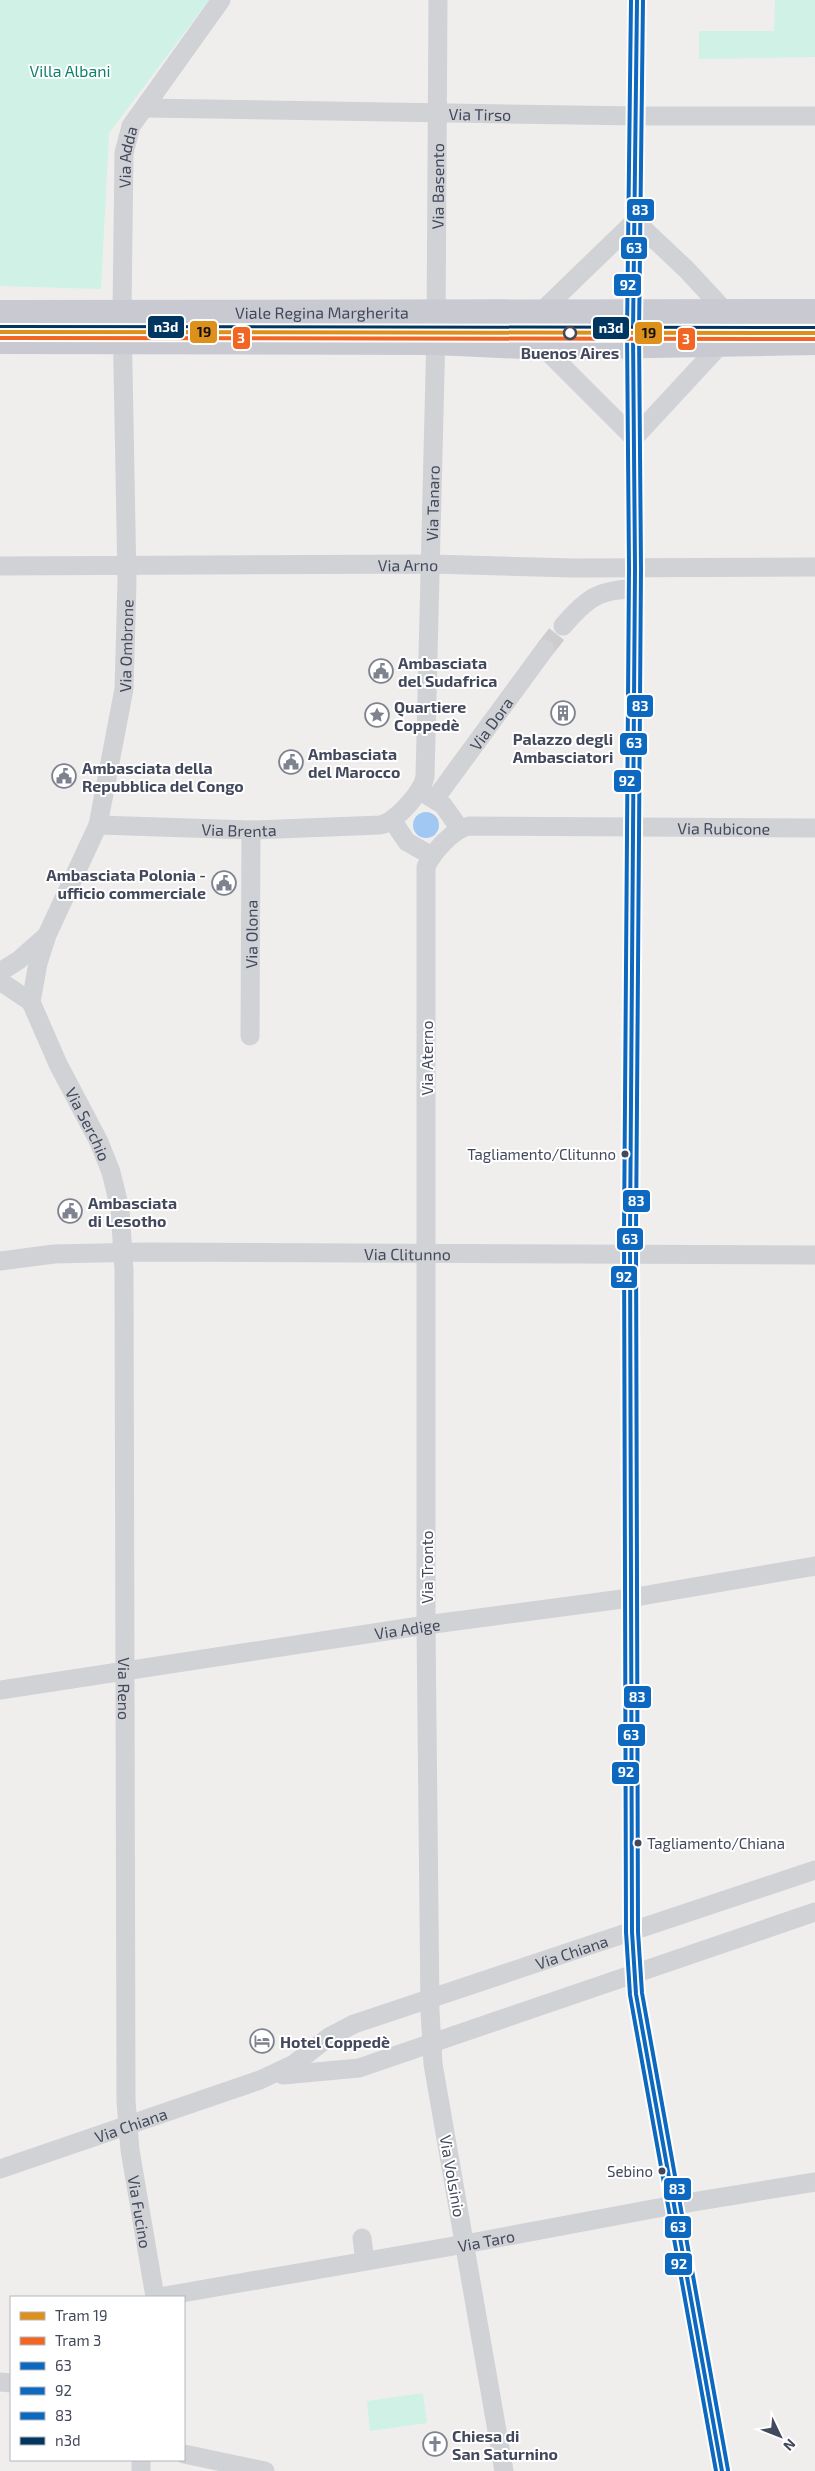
<svg xmlns="http://www.w3.org/2000/svg" width="815" height="2471" font-family="'Exo 2',sans-serif">
  <style>
    .green { fill: #cff1e6 }
    .water { fill: #a0c8f2 }
    .lines { fill: none; stroke-linecap: round; stroke-linejoin: round }
    .minor-tunnel { stroke: #cdcdd0; stroke-width: 19; stroke-dasharray: 19 9; stroke-linecap: butt }
    .minor { stroke: #d0d2d6; stroke-width: 19 }
    .major { stroke: #c9cad1; stroke-width: 24 }
    .bus-1-casing { stroke: #fff; stroke-width: 8 }
    .bus-2-casing { stroke: #fff; stroke-width: 8 }
    .bus-3-casing { stroke: #fff; stroke-width: 8 }
    .bus-4-casing { stroke: #fff; stroke-width: 8 }
    .bus-1 { stroke: #0c69bf; stroke-width: 4 }
    .bus-2 { stroke: #0c69bf; stroke-width: 4 }
    .bus-3 { stroke: #0c69bf; stroke-width: 4 }
    .bus-4 { stroke: #00365f; stroke-width: 4 }
    .tram-1-casing { stroke: #fff; stroke-width: 8 }
    .tram-2-casing { stroke: #fff; stroke-width: 8 }
    .tram-1 { stroke: #dd901a; stroke-width: 4 }
    .tram-2 { stroke: #f26522; stroke-width: 4 }
    .stop-dot { fill: #fff; stroke: #43495c; stroke-width: 2.5 }
    .bus-dot { fill: #43495c; stroke: #fff; stroke-width: 2 }
    .labels { text-anchor: middle; dominant-baseline: central; stroke-width: 4; stroke-linejoin: round; paint-order: stroke }
    .bus-label { font-size: 15px; fill: #43495c; stroke: #fff; text-anchor: end }
    .park-label { font-size: 16px; fill: #0e836c; stroke: #fff }
    .street-label { font-size: 16px; fill: #43495c; stroke: #fff }
    .stop-label { font-size: 16px; font-weight: bold; fill: #43495c; stroke: #fff }
    .poi-label { font-size: 16px; font-weight: bold; fill: #43495c; stroke: #fff; text-anchor: start }
    .line-badge { stroke: #fff; stroke-width: 2 }
    .badge-label { font-size: 14px; text-anchor: middle; font-weight: bold; fill: #fff }
    .pale-badge-label { font-size: 14px; text-anchor: middle; font-weight: bold; fill: #111 }
  </style>
  <rect width="100%" height="100%" fill="#efeeed"/>
  <path class="green" d="M0,0H209L109,133L101,289L0,286Z
    M775,0H815V57L699,59V31H774Z
    M423,2393L427,2423L370,2431L367,2401Z"/>
  <path class="water" d="M413 825a13 13 0 1 1 26 0a13 13 0 1 1-26 0Z"/>
  <g class="lines">
    <path class="minor-tunnel" d="M545,649L563,626"/>
    <g class="minor">
      <path d="M637,0L633,333L635,568L630,1235L632,1932L636,1994L722,2471"/>
      <path id="s1" d="M146,108L637,116H815"/>
      <path d="M635,221L686,269L725,311"/>
      <path d="M543,310L635,221"/>
      <path d="M0,327L815,328"/>
      <path d="M544,348L634,438"/>
      <path d="M634,438L721,344"/>
      <path id="s2" d="M0,566L431,564L573,568L815,567"/>
      <path d="M563,626C586,599 599,589 634,589"/>
      <path d="M425,794L443,805L460,829"/>
      <path id="s3" d="M435,799L545,649"/>
      <path d="M392,820L407,842L432,856"/>
      <path id="s4" d="M98,825L251,830L380,825C396,822 422,792 425,777L436,332L438,0"/>
      <path d="M0,972L19,960L46,936"/>
      <path d="M0,981L31,1002"/>
      <path id="s5" d="M31,1002L58,1064L99,1142L111,1172L120,1209L124,1270L126,2101L130,2150L155,2297"/>
      <path id="s6" d="M31,1002L38,963L47,935L98,825L124,689L127,582L122,313L124,153L131,126L221,0"/>
      <path id="s7" d="M250,1036L251,830"/>
      <path id="s8" d="M0,1261L54,1254L145,1252L815,1255"/>
      <path id="s9" d="M0,1690L426,1625L630,1598L815,1566"/>
      <path d="M283,2075L359,2068L815,1912"/>
      <path id="s10" d="M0,2169L260,2080L294,2064L329,2037L354,2024L815,1870"/>
      <path d="M362,2238L365,2261"/>
      <path id="s11" d="M159,2297L465,2244L674,2205L815,2182"/>
      <path d="M0,2382L11,2383"/>
      <path d="M184,2454L265,2471"/>
      <path d="M141,2460V2471"/>
      <path id="s12" d="M504,2471L433,2064L430,2011L426,1625V867C432,853 453,829 469,826L815,828"/>
    </g>
    <g class="major">
      <path id="s13" d="M0,312L815,311"/>
      <path d="M0,342L435,343L544,348L815,343"/>
    </g>
    <g class="bus-1-casing">
      <path id="bus-1" d="M637,0L633,333L635,568L630,1235L632,1932L636,1994L722,2471"/>
    </g>
    <g class="bus-2-casing">
      <path id="bus-2" d="M631,0L627,333L629,568L624,1235L626,1932L630,1995L716,2471"/>
    </g>
    <g class="bus-3-casing">
      <path id="bus-3" d="M643,0L639,333L641,568L636,1235L638,1932L642,1993L728,2470"/>
    </g>
    <g class="bus-4-casing">
      <path id="bus-4" d="M0,327L815,328"/>
    </g>
    <use href="#bus-1" class="bus-1"/>
    <use href="#bus-2" class="bus-2"/>
    <use href="#bus-3" class="bus-3"/>
    <use href="#bus-4" class="bus-4"/>
    <g class="tram-1-casing">
      <path id="tram-1" d="M0,332L815,333"/>
    </g>
    <g class="tram-2-casing">
      <path id="tram-2" d="M0,338L815,339"/>
    </g>
    <use href="#tram-1" class="tram-1"/>
    <use href="#tram-2" class="tram-2"/>
  </g>
  <defs>
    <g id="civic-ring" transform="scale(1.25)"><circle r="9.5" fill="#fff" stroke="#7f838f" stroke-width="1.5"/><path d="M-.6-6.5H3V-4.5H.6V-3L4-1V1h2V6H-6V1h2V-1L-.6-3ZM-1.2 2.5V6h2.4V2.5Z" fill="#7f838f"/></g>
    <g id="building-ring" transform="scale(1.25)"><circle r="9.5" fill="#fff" stroke="#7f838f" stroke-width="1.5"/><path d="M-4-6H4V6H1V3H-1V6H-4ZM-2.5-4.3h1.7v1.8h-1.7ZM.8-4.3h1.7v1.8H.8ZM-2.5-1h1.7V.8h-1.7ZM.8-1h1.7V.8H.8Z" fill="#7f838f"/></g>
    <g id="sight-ring" transform="scale(1.25)"><circle r="9.5" fill="#fff" stroke="#7f838f" stroke-width="1.5"/><path d="M0-6L1.8-2.2L6-1.7L2.9 1.2L3.7 5.4L0 3.3L-3.7 5.4L-2.9 1.2L-6-1.7L-1.8-2.2Z" fill="#7f838f"/></g>
    <g id="hotel-ring" transform="scale(1.25)"><circle r="9.5" fill="#fff" stroke="#7f838f" stroke-width="1.5"/><path d="M-6-4.5h1.5V1H6V5H4.5V3h-9V5H-6ZM-4 0a1.8 1.8 0 1 1 3.6 0ZM.5 0V-2.5h3Q6-2.5 6 0Z" fill="#7f838f"/></g>
    <g id="church-ring" transform="scale(1.25)"><circle r="9.5" fill="#fff" stroke="#7f838f" stroke-width="1.5"/><path d="M-1.2-6h2.4v3.5h3.3v2.4h-3.3V6h-2.4V-.1h-3.3v-2.4h3.3Z" fill="#7f838f"/></g>
  </defs>
  <g fill-rule="evenodd">
    <use href="#civic-ring" x="381" y="671"/>
    <use href="#building-ring" x="563" y="713"/>
    <use href="#sight-ring" x="377" y="715"/>
    <use href="#civic-ring" x="291" y="762"/>
    <use href="#civic-ring" x="64" y="776"/>
    <use href="#civic-ring" x="224" y="883"/>
    <use href="#civic-ring" x="70" y="1211"/>
    <use href="#hotel-ring" x="262" y="2041"/>
    <use href="#church-ring" x="435" y="2444"/>
  </g>
  <circle class="stop-dot" cx="570" cy="333" r="6"/>
  <g class="bus-dot">
    <circle cx="625" cy="1154" r="4.5"/>
    <circle cx="638" cy="1843" r="4.5"/>
    <circle cx="662" cy="2171" r="4.5"/>
  </g>
  <g class="labels">
    <g class="bus-label">
      <text x="616" y="1154">Tagliamento/Clitunno</text>
      <text x="647" y="1843" text-anchor="start">Tagliamento/Chiana</text>
      <text x="653" y="2171">Sebino</text>
    </g>
    <g class="park-label">
      <text x="70" y="70">Villa Albani</text>
    </g>
    <g class="street-label">
      <text stroke="none"><textPath href="#s1" startOffset="334">Via Tirso</textPath></text>
      <text stroke="none"><textPath href="#s6" startOffset="861">Via Adda</textPath></text>
      <text stroke="none"><textPath href="#s4" startOffset="941">Via Basento</textPath></text>
      <text stroke="none"><textPath href="#s13" startOffset="322">Viale Regina Margherita</textPath></text>
      <text stroke="none"><textPath href="#s4" startOffset="624">Via Tanaro</textPath></text>
      <text stroke="none"><textPath href="#s2" startOffset="408">Via Arno</textPath></text>
      <text stroke="none"><textPath href="#s6" startOffset="372">Via Ombrone</textPath></text>
      <text stroke="none"><textPath href="#s3" startOffset="94">Via Dora</textPath></text>
      <text stroke="none"><textPath href="#s12" startOffset="1926">Via Rubicone</textPath></text>
      <text stroke="none"><textPath href="#s4" startOffset="141">Via Brenta</textPath></text>
      <text stroke="none"><textPath href="#s7" startOffset="102">Via Olona</textPath></text>
      <text transform="translate(426 1058) rotate(-90)">Via Aterno</text>
      <text stroke="none"><textPath href="#s5" startOffset="135">Via Serchio</textPath></text>
      <text stroke="none"><textPath href="#s8" startOffset="408">Via Clitunno</textPath></text>
      <text transform="translate(426 1567) rotate(-90)">Via Tronto</text>
      <text stroke="none"><textPath href="#s9" startOffset="412">Via Adige</textPath></text>
      <text stroke="none"><textPath href="#s5" startOffset="706">Via Reno</textPath></text>
      <text stroke="none"><textPath href="#s10" startOffset="614">Via Chiana</textPath></text>
      <text stroke="none"><textPath href="#s10" startOffset="138">Via Chiana</textPath></text>
      <text transform="translate(453 2176) rotate(80)">Via Volsinio</text>
      <text stroke="none"><textPath href="#s5" startOffset="1230">Via Fucino</textPath></text>
      <text stroke="none"><textPath href="#s11" startOffset="332">Via Taro</textPath></text>
    </g>
    <g class="stop-label">
      <text x="570" y="352">Buenos Aires</text>
    </g>
    <g class="poi-label">
      <text x="398" y="662">Ambasciata<tspan x="398" dy="18">del Sudafrica</tspan></text>
      <text x="394" y="706">Quartiere<tspan x="394" dy="18">Coppedè</tspan></text>
      <text x="563" y="738" text-anchor="middle">Palazzo degli<tspan x="563" dy="18">Ambasciatori</tspan></text>
      <text x="308" y="753">Ambasciata<tspan x="308" dy="18">del Marocco</tspan></text>
      <text x="82" y="767">Ambasciata della<tspan x="82" dy="18">Repubblica del Congo</tspan></text>
      <text x="206" y="874" text-anchor="end">Ambasciata Polonia -<tspan x="206" dy="18">ufficio commerciale</tspan></text>
      <text x="88" y="1202">Ambasciata<tspan x="88" dy="18">di Lesotho</tspan></text>
      <text x="280" y="2041">Hotel Coppedè</text>
      <text x="452" y="2435">Chiesa di<tspan x="452" dy="18">San Saturnino</tspan></text>
    </g>
  </g>
  <g class="line-badge">
    <rect x="626" y="198" width="29" height="24" rx="5" fill="#0c69bf"/>
    <rect x="620" y="236" width="28" height="24" rx="5" fill="#0c69bf"/>
    <rect x="613" y="273" width="29" height="24" rx="5" fill="#0c69bf"/>
    <rect x="147" y="315" width="38" height="24" rx="5" fill="#00365f"/>
    <rect x="592" y="316" width="38" height="24" rx="5" fill="#00365f"/>
    <rect x="189" y="320" width="29" height="24" rx="5" fill="#dd901a"/>
    <rect x="634" y="321" width="29" height="24" rx="5" fill="#dd901a"/>
    <rect x="232" y="326" width="19" height="24" rx="5" fill="#f26522"/>
    <rect x="677" y="327" width="19" height="24" rx="5" fill="#f26522"/>
    <rect x="626" y="694" width="28" height="24" rx="5" fill="#0c69bf"/>
    <rect x="619" y="732" width="29" height="24" rx="5" fill="#0c69bf"/>
    <rect x="613" y="769" width="29" height="24" rx="5" fill="#0c69bf"/>
    <rect x="622" y="1189" width="29" height="24" rx="5" fill="#0c69bf"/>
    <rect x="616" y="1227" width="28" height="24" rx="5" fill="#0c69bf"/>
    <rect x="610" y="1265" width="28" height="24" rx="5" fill="#0c69bf"/>
    <rect x="623" y="1685" width="29" height="24" rx="5" fill="#0c69bf"/>
    <rect x="617" y="1723" width="29" height="24" rx="5" fill="#0c69bf"/>
    <rect x="611" y="1761" width="29" height="24" rx="5" fill="#0c69bf"/>
    <rect x="663" y="2177" width="29" height="24" rx="5" fill="#0c69bf"/>
    <rect x="664" y="2215" width="28" height="24" rx="5" fill="#0c69bf"/>
    <rect x="664" y="2252" width="29" height="24" rx="5" fill="#0c69bf"/>
  </g>
  <g class="badge-label">
    <text x="640" y="215">83</text>
    <text x="634" y="253">63</text>
    <text x="628" y="290">92</text>
    <text x="166" y="332">n3d</text>
    <text x="611" y="333">n3d</text>
    <text x="241" y="343">3</text>
    <text x="686" y="344">3</text>
    <text x="640" y="711">83</text>
    <text x="634" y="748">63</text>
    <text x="627" y="786">92</text>
    <text x="636" y="1206">83</text>
    <text x="630" y="1244">63</text>
    <text x="624" y="1282">92</text>
    <text x="637" y="1702">83</text>
    <text x="631" y="1740">63</text>
    <text x="626" y="1777">92</text>
    <text x="677" y="2194">83</text>
    <text x="678" y="2232">63</text>
    <text x="679" y="2269">92</text>
  </g>
  <g class="pale-badge-label">
    <text x="204" y="337">19</text>
    <text x="649" y="338">19</text>
  </g>
  <rect x="10" y="2296" width="175" height="165" fill="#ffffff" stroke="#b4b6be"/>
  <rect x="20" y="2312" width="25" height="8" fill="#dd901a" stroke="#b4b6be"/>
  <text x="55" y="2321" font-size="15" fill="#43495c">Tram 19</text>
  <rect x="20" y="2337" width="25" height="8" fill="#f26522" stroke="#b4b6be"/>
  <text x="55" y="2346" font-size="15" fill="#43495c">Tram 3</text>
  <rect x="20" y="2362" width="25" height="8" fill="#0c69bf" stroke="#b4b6be"/>
  <text x="55" y="2371" font-size="15" fill="#43495c">63</text>
  <rect x="20" y="2387" width="25" height="8" fill="#0c69bf" stroke="#b4b6be"/>
  <text x="55" y="2396" font-size="15" fill="#43495c">92</text>
  <rect x="20" y="2412" width="25" height="8" fill="#0c69bf" stroke="#b4b6be"/>
  <text x="55" y="2421" font-size="15" fill="#43495c">83</text>
  <rect x="20" y="2437" width="25" height="8" fill="#00365f" stroke="#b4b6be"/>
  <text x="55" y="2446" font-size="15" fill="#43495c">n3d</text>
  <g transform="translate(780 2436) rotate(133)" stroke="#ffffff" stroke-width="4" paint-order="stroke">
  <path d="M0-4L9 19L0 12L-9 19Z" fill="#43495c"/>
  <text y="-8" font-size="14" font-weight="bold" text-anchor="middle" fill="#43495c">N</text>
  </g>
</svg>
